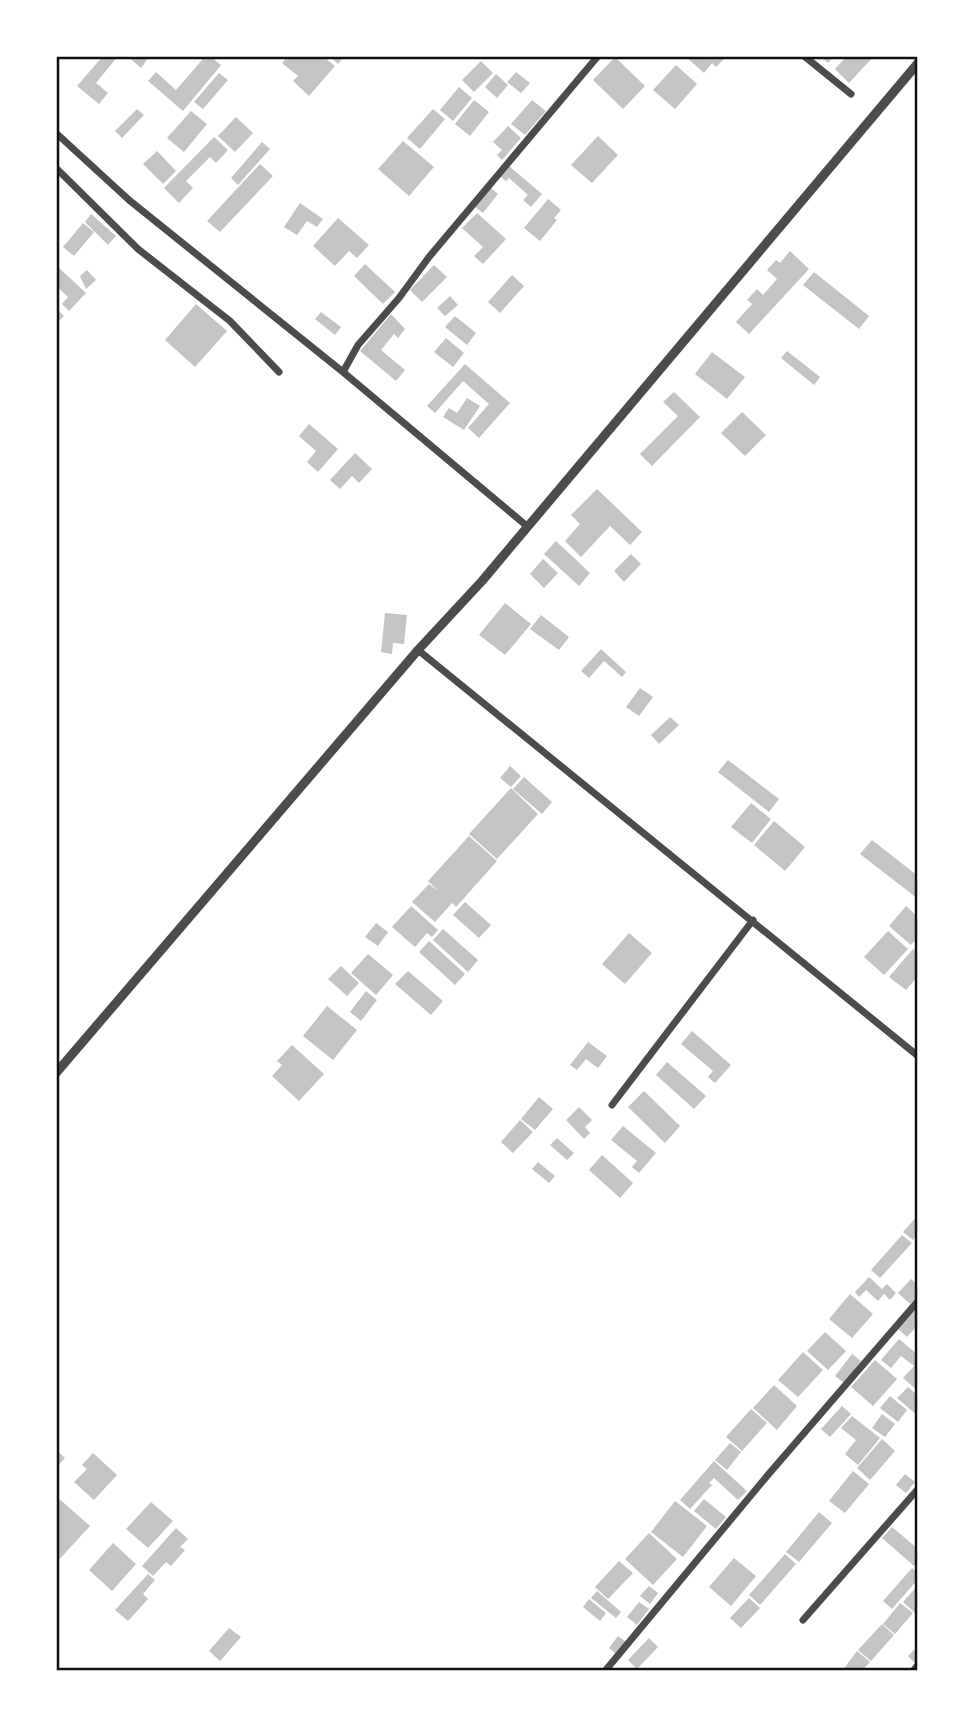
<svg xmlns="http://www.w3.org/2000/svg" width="974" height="1727" font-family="'Asap Condensed',sans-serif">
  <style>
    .building { fill: #c4c4c4 }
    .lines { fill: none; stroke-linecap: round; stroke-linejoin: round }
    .minor { stroke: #4c4c4c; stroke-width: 7 }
    .tertiary { stroke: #4c4c4c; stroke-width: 9 }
    .neatline { fill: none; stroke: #111; stroke-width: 2.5 }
  </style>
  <rect width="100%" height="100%" fill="#fff"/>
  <path class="building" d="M103,56H118L96,83L108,93L99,104L77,86Z
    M127,56H142L147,60L141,68Z
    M197,56H210L221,65L183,111L148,81L156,72L176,90L202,60Z
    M288,56H323L335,66L309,96L293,81L298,76L282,63Z
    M329,56H345L338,64Z
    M685,56H723L725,58L716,67L712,63L704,73Z
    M820,56H834L828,63Z
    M847,56H874L849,83L835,69Z
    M615,57L645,86L623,109L593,80Z
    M481,61L493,73L474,92L462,80Z
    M676,65L697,84L675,109L653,90Z
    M516,72L530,83L521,93L507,82Z
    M219,73L228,80L203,109L194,102Z
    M496,74L508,85L497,98L485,87Z
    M459,87L472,98L453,121L440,110Z
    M474,100L489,112L470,136L455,124Z
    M532,100L546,111L525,135L511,124Z
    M137,109L144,115L122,138L115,131Z
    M433,109L445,119L420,149L407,138Z
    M191,111L207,124L184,152L167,138Z
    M236,117L253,133L235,152L218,136Z
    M508,126L521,138L502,160L497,155L502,150L493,142Z
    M598,136L618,155L592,183L571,165Z
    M214,137L228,150L216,163L210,157L186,181L193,188L179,203L164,188Z
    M403,141L434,167L409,196L378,169Z
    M262,142L270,149L238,185L231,178Z
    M157,151L176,171L163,184L143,164Z
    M260,164L273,176L220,232L207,221Z
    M509,166L542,194L531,207L523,200L528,195L509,178L506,181L500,176Z
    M491,188L498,194L483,213L475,207Z
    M548,199L561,210L554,218L557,220L540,241L524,228Z
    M300,203L323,219L317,227L307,221L297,235L284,227Z
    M477,213L506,239L483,264L474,256L483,247L462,228Z
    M91,214L116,236L108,245L85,222Z
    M338,218L369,245L357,258L349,251L335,266L313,246Z
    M83,223L94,232L74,256L63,247Z
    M790,251L809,269L749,334L736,322L752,304L747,300L757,289L763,295L777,279L767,270L776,260L780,263Z
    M365,264L395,292L383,304L354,276Z
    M56,265L86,293L69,311L62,304L68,297L56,286Z
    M434,265L447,277L422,302L410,290Z
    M87,270L96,280L86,289L80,276Z
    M814,272L869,316L859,329L803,285Z
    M512,275L524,286L500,313L488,302Z
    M450,296L458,305L445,316L437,308Z
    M196,304L227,331L195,367L165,340Z
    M56,308L64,316L56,324Z
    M321,312L341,327L335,335L315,319Z
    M391,314L405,329L398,338L394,334L381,350L405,370L396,381L360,351Z
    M455,316L476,333L467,345L445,327Z
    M446,338L464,353L453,367L434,352Z
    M787,351L820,377L814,385L781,358Z
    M712,352L745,377L727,399L695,374Z
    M465,364L510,403L479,438L468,428L489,404L463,381L435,413L427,406Z
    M674,392L700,417L652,466L640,454L678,416L663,402Z
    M467,398L480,406L464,430L443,417L449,408L457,413Z
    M742,412L766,435L745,456L721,433Z
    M309,424L338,449L318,472L307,462L316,451L299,436Z
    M355,453L372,469L359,483L352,476L340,489L330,480Z
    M597,489L642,532L630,545L610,526L581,557L565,541L580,524L571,515Z
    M556,541L590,573L579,586L544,554Z
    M631,554L641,564L624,582L614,571Z
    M543,559L558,573L544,588L530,574Z
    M505,603L531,624L505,655L479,635Z
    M385,613L407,615L404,644L393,643L392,654L381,652Z
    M541,615L569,637L559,650L530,629Z
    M601,649L626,672L622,677L604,661L589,678L581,671Z
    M640,688L653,697L639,716L626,707Z
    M670,717L679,725L659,744L651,735Z
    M728,760L779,799L769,812L718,772Z
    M510,766L521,776L511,787L500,778Z
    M524,777L552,802L542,814L513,789Z
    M511,788L538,814L497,859L469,834Z
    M751,803L771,819L752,843L731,827Z
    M774,821L805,847L785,871L754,845Z
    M469,836L497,861L456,907L452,903L435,922L412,902L429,884L439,892L428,881Z
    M872,840L918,876V899L860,854Z
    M465,902L491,925L479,938L453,915Z
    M411,906L438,930L432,937L427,933L415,947L392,927Z
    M906,906L918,917V937L911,945L889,926Z
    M376,923L388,932L378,946L365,937Z
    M443,929L478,960L468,972L433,940Z
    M888,931L908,949L884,975L864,957Z
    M629,933L652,953L625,984L602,964Z
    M429,941L465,974L455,985L419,952Z
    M913,949L918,953V976L906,990L889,977Z
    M368,954L393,975L376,995L351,973Z
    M341,966L359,983L347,996L328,979Z
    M408,971L443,1001L431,1015L395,984Z
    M366,991L377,1000L361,1021L350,1012Z
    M327,1006L357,1030L333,1060L303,1036Z
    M692,1031L731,1065L715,1083L708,1077L713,1071L681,1044Z
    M588,1042L607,1056L598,1068L586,1059L577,1070L570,1065Z
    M292,1045L324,1074L299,1101L272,1076L282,1065L277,1061Z
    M667,1062L706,1096L694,1109L656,1075Z
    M644,1091L680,1126L665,1143L628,1107Z
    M539,1097L553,1109L535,1130L521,1119Z
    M579,1107L592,1120L585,1127L590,1133L584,1139L566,1120Z
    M520,1120L533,1132L513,1153L501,1142Z
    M623,1126L656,1153L639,1173L632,1167L637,1161L611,1140Z
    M557,1138L574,1153L567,1160L550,1145Z
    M602,1155L633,1183L620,1198L589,1170Z
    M538,1162L555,1176L549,1183L532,1169Z
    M918,1215V1234L913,1240L903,1232Z
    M902,1235L912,1243L880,1278L871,1270Z
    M869,1277L882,1289L887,1284L896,1293L890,1300L884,1294L878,1301L866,1290L859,1297L855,1292Z
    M911,1279L918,1285V1296L910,1304L898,1293Z
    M850,1294L873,1314L852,1338L829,1319Z
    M918,1305V1325L907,1337L897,1328Z
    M825,1332L846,1351L828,1370L807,1351Z
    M899,1339L918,1355V1391L903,1378L914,1366L901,1356L891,1368L881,1360Z
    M803,1352L823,1370L798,1397L778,1380Z
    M852,1354L861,1361L844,1383L835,1376Z
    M875,1360L897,1379L873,1406L851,1387Z
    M774,1385L797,1406L777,1430L753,1408Z
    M908,1387L918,1396V1416L897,1398Z
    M890,1396L907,1410L898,1422L880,1408Z
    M842,1406L851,1414L830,1437L821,1429Z
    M751,1409L767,1423L742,1451L726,1437Z
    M882,1414L895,1424L885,1437L872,1428Z
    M852,1416L880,1438L858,1465L845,1454L856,1440L841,1428Z
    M882,1439L895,1451L870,1480L857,1468Z
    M730,1443L741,1452L727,1470L715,1460Z
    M56,1450L65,1458L56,1468Z
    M93,1453L117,1475L94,1500L74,1482L87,1469L82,1465Z
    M714,1461L747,1491L738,1500L714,1478L709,1483L712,1485L690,1509L680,1500Z
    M853,1471L869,1484L845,1513L829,1501Z
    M905,1474L915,1482L906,1493L896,1485Z
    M56,1496L90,1526L56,1563Z
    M704,1499L726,1517L716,1529L694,1511Z
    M675,1501L707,1526L683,1557L651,1532Z
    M151,1502L173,1521L148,1548L126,1529Z
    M819,1512L832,1523L799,1562L786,1552Z
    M892,1527L918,1549V1561L914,1566L882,1538Z
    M176,1528L188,1539L180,1547L185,1550L171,1566L166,1562L153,1576L142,1566Z
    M649,1533L677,1559L653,1585L625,1559Z
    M113,1543L136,1564L112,1591L89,1570Z
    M785,1554L796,1564L760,1605L749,1595Z
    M734,1558L756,1576L731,1606L709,1587Z
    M619,1561L633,1573L608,1599L595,1587Z
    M912,1568L918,1573V1579L892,1609L883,1601Z
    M148,1574L155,1580L143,1594L148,1599L128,1621L115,1610Z
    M918,1585V1610L915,1613L903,1602Z
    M649,1586L658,1593L650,1604L640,1596Z
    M597,1591L621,1612L616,1618L591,1598Z
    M749,1598L760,1608L741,1628L730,1618Z
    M589,1599L606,1613L600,1621L583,1607Z
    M639,1602L649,1609L637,1625L627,1617Z
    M900,1603L913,1613L895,1634L883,1624Z
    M882,1624L894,1635L871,1661L858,1650Z
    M229,1628L241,1637L220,1661L209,1651Z
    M618,1636L626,1642L616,1654L609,1648Z
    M649,1638L658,1647L637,1669L628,1660Z
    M915,1649L918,1653L915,1663L908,1656Z
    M857,1651L870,1662L862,1671H842Z"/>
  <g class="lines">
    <path class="minor" d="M804,56L851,94
      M56,133L129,200L343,372L528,527
      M56,168L138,249L230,321L279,372
      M343,372L358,345L399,298L429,257L598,56
      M418,650L918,1056
      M612,1105L753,920
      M803,1620L918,1489
      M605,1671L767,1476L918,1301
      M913,1671L918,1665"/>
    <path class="tertiary" d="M56,1073L418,650L482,581L918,63"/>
  </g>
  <rect width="974" height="1727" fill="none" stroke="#ffffff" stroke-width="116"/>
  <rect x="58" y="58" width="858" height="1611" class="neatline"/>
</svg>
